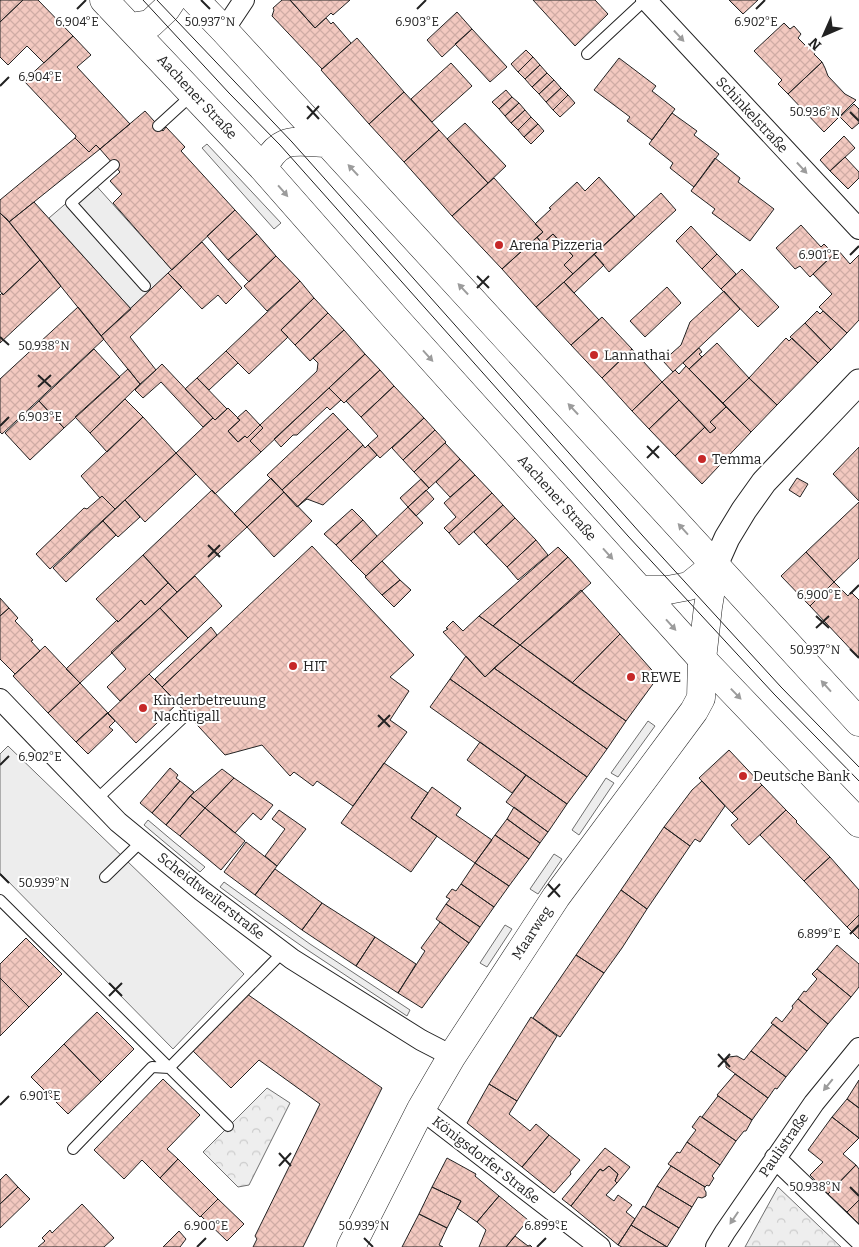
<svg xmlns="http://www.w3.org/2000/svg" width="859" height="1247" font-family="Bitter,serif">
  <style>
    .park { fill: url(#park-crowns); stroke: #6f6f6f }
    .parking { fill: #ededed; stroke: #6f6f6f }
    .building { fill: url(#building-cross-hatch); stroke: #222 }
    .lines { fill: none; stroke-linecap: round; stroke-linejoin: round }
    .service-casing { stroke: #222; stroke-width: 12 }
    .minor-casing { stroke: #222; stroke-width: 22 }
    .tertiary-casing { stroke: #222; stroke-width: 27 }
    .secondary-casing { stroke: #222; stroke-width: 29 }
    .primary-casing { stroke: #222; stroke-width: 29 }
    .service { stroke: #fff; stroke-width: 10 }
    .minor { stroke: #fff; stroke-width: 20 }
    .tertiary { stroke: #fff; stroke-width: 25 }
    .secondary { stroke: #fff; stroke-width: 28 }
    .primary { stroke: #fff; stroke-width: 28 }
    .tram { stroke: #222; stroke-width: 1 }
    .oneway { fill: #9c9c9c }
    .ticks { fill: none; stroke: #222; stroke-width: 2 }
    .poi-dot { fill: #c62828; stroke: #fff; stroke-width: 2 }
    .labels { text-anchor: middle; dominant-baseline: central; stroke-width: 4; stroke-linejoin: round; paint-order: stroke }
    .street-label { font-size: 14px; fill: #222; stroke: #fff }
    .poi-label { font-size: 14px; fill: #222; stroke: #fff; text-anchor: start }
    .ticks-label { font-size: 12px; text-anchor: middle; fill: #222; stroke: #fff; stroke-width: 4; stroke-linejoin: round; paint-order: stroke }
  </style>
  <defs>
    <pattern id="park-crowns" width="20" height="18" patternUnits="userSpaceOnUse" patternTransform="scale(1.25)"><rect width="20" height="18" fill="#eee"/><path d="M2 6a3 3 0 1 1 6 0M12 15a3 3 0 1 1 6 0" fill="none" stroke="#ccc"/></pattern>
    <pattern id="building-cross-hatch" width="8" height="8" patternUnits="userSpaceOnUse" patternTransform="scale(1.25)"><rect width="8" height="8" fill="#f3c9c0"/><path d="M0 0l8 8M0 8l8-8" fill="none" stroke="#d0aca5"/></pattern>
  </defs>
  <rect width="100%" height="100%" fill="#fff"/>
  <path class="park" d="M267,1088L290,1103L249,1185L238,1187L203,1152Z
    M778,1187L841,1247H745Z"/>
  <path class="parking" d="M207,144L281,223L274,229L202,148Z
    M92,181L172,270L131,309L49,218Z
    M648,721L655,726L618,777L611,773Z
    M8,746L244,974L173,1049L0,873V754Z
    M606,778L614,783L579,835L572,830Z
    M148,820L174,842L205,867L200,872L144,825Z
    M554,854L562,859L538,894L530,889Z
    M224,882L310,944L410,1010L407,1016L306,949L263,919L220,887Z
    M505,925L512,929L487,967L480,963Z"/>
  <path class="building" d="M0,0H23L0,22Z
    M23,0H38L73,36L44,63L27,46L8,65L0,57V22Z
    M282,0H290L315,28L326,18L331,24L333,22L351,43L322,69L272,16L274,10L273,8Z
    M290,0H350L333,15L331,13L315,28Z
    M533,0H595L608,14L575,46Z
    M729,0H758L743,14Z
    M457,12L472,29L442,57L427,40Z
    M784,23L790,29L794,26L801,34L798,38L806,46L810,43L817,51L814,54L822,62L788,94L778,84L782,80L754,51Z
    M472,29L507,67L490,82L455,44Z
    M73,36L91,55L77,67L130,124L100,149L96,145L89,152L75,138L76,136L24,81Z
    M357,38L404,92L369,124L321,70Z
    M526,50L533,57L518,72L511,64Z
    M533,57L540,65L525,79L518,72Z
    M619,58L656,86L652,91L675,109L652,140L627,121L630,117L594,90Z
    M822,62L825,68L828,76L845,94L856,100L824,132L788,94Z
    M451,63L472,86L432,122L411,99Z
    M540,65L547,73L532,87L525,79Z
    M547,73L554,80L539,94L532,87Z
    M554,80L561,88L546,102L539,94Z
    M561,88L568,95L553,110L546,102Z
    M506,90L512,97L499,109L492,102Z
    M404,92L439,130L404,162L369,124Z
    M568,95L575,103L560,117L553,110Z
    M512,97L519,103L505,116L499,109Z
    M519,103L525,110L511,123L505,116Z
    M854,104L859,109V123L852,129L840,117Z
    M525,110L531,117L518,130L511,123Z
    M145,111L163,131L166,127L185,147L181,151L235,210L172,270L113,203L122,194L110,181L120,172L100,149Z
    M672,113L697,131L694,135L719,154L694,187L670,168L673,163L649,144Z
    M531,117L538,124L524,137L518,130Z
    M465,123L506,166L488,183L447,139Z
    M538,124L544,131L531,144L524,137Z
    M439,130L488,183L452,216L404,162Z
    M844,136L855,148L830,171L820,160Z
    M75,138L89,152L96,145L100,149L9,222L0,213V200Z
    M845,157L859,172V178L848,189L830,171Z
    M715,158L740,178L738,182L774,209L750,241L712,213L715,209L691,191Z
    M599,177L635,217L573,274L564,265L573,256L553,234L542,244L537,237L543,232L535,224L551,209L549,208L577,182L585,191Z
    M494,178L543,232L502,269L452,216Z
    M661,193L676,210L609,272L594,254Z
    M34,202L131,309L101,336L9,222Z
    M235,210L257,234L228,260L207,236Z
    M0,213L7,219L40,260L3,295L0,291Z
    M801,225L821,247L824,244L834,254L810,277L800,266L795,269L776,248Z
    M691,226L717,254L702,269L676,241Z
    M257,234L276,256L249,282L228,260Z
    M553,234L573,256L564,265L573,274L536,307L502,269L537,237L542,244Z
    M202,242L242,288L226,304L218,295L202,309L168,273Z
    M838,250L850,264L859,255V320L847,333L819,307L832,294L813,274Z
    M594,254L604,265L574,293L564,282Z
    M717,254L736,274L721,289L702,269Z
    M276,256L300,281L267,311L244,286Z
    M40,260L61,286L0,343V295L2,293L3,295Z
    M742,269L779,307L758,327L721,289Z
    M168,273L182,287L130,337L156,370L140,384L101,336Z
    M300,281L314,298L281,330L288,337L249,374L226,351Z
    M564,282L599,320L571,345L536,307Z
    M667,287L681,303L645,337L630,321Z
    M724,291L740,309L673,372L663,361L681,345L690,322Z
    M314,298L328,313L295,345L281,330Z
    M78,307L104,339L2,434L0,432V379Z
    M817,311L820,314L823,311L847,333L831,350L805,323Z
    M328,313L344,330L310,361L295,345Z
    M602,317L632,349L602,378L571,345Z
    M805,323L831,350L818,363L790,337Z
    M344,330L365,354L261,452L250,441L263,428L260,425L317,371L318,363L313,358Z
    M786,338L789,341L792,338L818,363L777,405L749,378Z
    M717,343L749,378L723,403L689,369Z
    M699,348L702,352L699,354L702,357L689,369L683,363Z
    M94,349L120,377L64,428L39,401Z
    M632,349L662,382L632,411L602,378Z
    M226,351L238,363L209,390L197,378Z
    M365,354L380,370L344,403L329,388Z
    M162,364L213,418L203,427L161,382L143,398L135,390Z
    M686,366L726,407L710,422L716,428L710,433L662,382L675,370L679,374Z
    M128,369L140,384L90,433L75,417Z
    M380,370L394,386L361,417L346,401Z
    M197,378L227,409L215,420L185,389Z
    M749,378L777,405L751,432L723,403Z
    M662,382L679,400L649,429L632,411Z
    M394,386L424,418L380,458L368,445L378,436L361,417Z
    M329,388L341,400L330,410L327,407L297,435H293L281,447L274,439Z
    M125,399L143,417L107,452L90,433Z
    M679,400L705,427L675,456L649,429Z
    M39,401L64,428L30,460L5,433Z
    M726,407L751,432L702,484L675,456L705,427L710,433L716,428L710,422Z
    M228,408L240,420L228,431L238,442L245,436L247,438L260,425L263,428L250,441L261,452L215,494L176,453L213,418L215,420Z
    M246,410L260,425L247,438L245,436L238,442L228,431L240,420L237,418Z
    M333,413L348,429L282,490L267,475Z
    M143,417L176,453L115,509L102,496L100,498L81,476Z
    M424,418L435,430L403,460L392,448Z
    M348,429L363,445L297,507L282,490Z
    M435,430L446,442L414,472L403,460Z
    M445,443L460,459L429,488L414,472Z
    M363,445L365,448L368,445L377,455L323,505L307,499L297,507Z
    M859,447V501L833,474Z
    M176,453L196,474L145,522L125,500Z
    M460,459L475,475L450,497L436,482Z
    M475,475L492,493L449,533L444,528L456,517L444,503Z
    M271,478L284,492L247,527L234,514Z
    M797,478L808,484L800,497L789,490Z
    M421,479L429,488L408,507L400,498Z
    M212,490L247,527L177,592L143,555Z
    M426,490L434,499L416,516L408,507Z
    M284,492L312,521L274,557L247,527Z
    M492,493L503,505L459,545L449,533Z
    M102,496L115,509L50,569L36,554L84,508L87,509Z
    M125,500L140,517L118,537L103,521Z
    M859,502V558L834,582L806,552Z
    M503,505L515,518L486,545L474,532Z
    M408,507L423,523L366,576L351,561Z
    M352,509L363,520L336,545L324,534Z
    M515,518L536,540L507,567L486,545Z
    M363,520L377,536L351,561L336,545Z
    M103,521L116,535L66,582L53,568Z
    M536,540L548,555L518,580L507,567Z
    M312,546L414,655L390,677L409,691L390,720L407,732L353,806L317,781L313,786L294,772L290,776L262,745L225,755L162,687Z
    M558,547L568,557L493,626L479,616Z
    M806,552L834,582L810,606L781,576Z
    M143,555L168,583L145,605L141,600L118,622L96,599Z
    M568,557L591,583L520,645L493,626Z
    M382,561L400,580L382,595L365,577Z
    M195,576L222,606L188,638L160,608Z
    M400,580L411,590L394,607L382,595Z
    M834,582L848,596L851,592L859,600V656L858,657L810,606Z
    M168,583L177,592L80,683L66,669L117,620L118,622L141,600L145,605Z
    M581,590L620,634L572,683L520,645Z
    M0,598L9,608L0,616Z
    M9,608L18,618L15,621L33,640L31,641L40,651L15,674L0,659V616Z
    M160,608L188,638L120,701L107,687L126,669L111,652Z
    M479,616L520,645L485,677L443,632L448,629L446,628L453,621L463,631Z
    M211,627L217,635L162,687L155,679Z
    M620,634L658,677L626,721L572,683Z
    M520,645L626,721L607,749L494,668Z
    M45,646L80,683L48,713L13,676Z
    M466,656L485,677L494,668L607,749L587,777L450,679Z
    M149,674L178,703L136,743L108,713Z
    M450,679L587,777L567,804L430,707Z
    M80,683L108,713L76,742L48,713Z
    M107,713L115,721L109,727L113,730L88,754L76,742Z
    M480,742L526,775L512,793L467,760Z
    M729,750L762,785L732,813L699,778Z
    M384,763L428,793L411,818L437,836L411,872L341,823Z
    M170,768L178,775L176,778L180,781L152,813L140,803Z
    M222,769L234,778L205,808L190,796Z
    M526,775L567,804L548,832L506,802Z
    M234,778L273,805L261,820L253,813L235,833L205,808Z
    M180,781L194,792L166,825L152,813Z
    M702,781L725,806L700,842L695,839L690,846L664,827L692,790Z
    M762,785L786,810L749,845L731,825L738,819L732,813Z
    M432,787L461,808L456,815L492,840L475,863L411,818Z
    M190,796L205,808L180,836L166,825Z
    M514,807L548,832L540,843L507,819Z
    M205,808L245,841L221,870L180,836Z
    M279,810L306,829L277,866L265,856L285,829L272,819Z
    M786,810L797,821L796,822L830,857L804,881L760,835Z
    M507,819L540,843L529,859L495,835Z
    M664,827L690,846L647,909L621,890Z
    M495,835L529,859L509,886L475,863Z
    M246,842L277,866L255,895L224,872Z
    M830,857L859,890V915L847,927L804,881Z
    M475,863L509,886L494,907L461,884Z
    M275,869L322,903L302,930L255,895Z
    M461,884L494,907L480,927L446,904L450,899L446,897L452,889L456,891Z
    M621,890L647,909L622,948L604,973L576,955Z
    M322,903L375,937L356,966L302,930Z
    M446,904L480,927L469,943L436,919Z
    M859,915V939L847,927Z
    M440,922L469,943L422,1008L398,993L425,951L421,948Z
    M375,937L416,964L398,993L356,966Z
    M26,938L62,974L29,1007L0,978V964Z
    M837,945L859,964V987L851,997L817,969Z
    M576,955L604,973L560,1037L533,1018Z
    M817,969L851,997L828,1024L798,999L804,991L806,992L817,979L812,974Z
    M0,978L29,1007L0,1036Z
    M247,994L382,1088L303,1247H253L257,1239L255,1236L320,1104L259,1060L231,1088L192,1050Z
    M798,999L828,1024L807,1051L771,1023L776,1017L782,1022L793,1008L792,1006Z
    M97,1012L134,1049L101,1082L64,1044Z
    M531,1017L557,1036L517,1101L489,1084Z
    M773,1024L807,1051L786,1077L751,1051Z
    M64,1044L101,1082L68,1114L31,1077Z
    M751,1051L786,1077L777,1089L775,1088L768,1098L726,1067V1060L729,1057L737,1056L744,1060Z
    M735,1074L768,1098L752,1120L717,1095Z
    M163,1079L200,1115L167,1149L178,1159L160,1178L142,1160L124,1179L94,1150Z
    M859,1080V1108L847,1099Z
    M489,1084L517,1101L509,1114L530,1131L536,1124L549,1135L522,1167L467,1123Z
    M718,1096L752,1120L746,1131H744L736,1141L702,1117Z
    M847,1099L859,1108V1138L832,1117Z
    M700,1116L736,1141L720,1165L687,1142L696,1130L692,1127Z
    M832,1117L859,1138L843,1154L856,1165L828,1194L810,1175L823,1162L808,1150Z
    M549,1135L580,1160L570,1172L571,1174L554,1193L522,1167Z
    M687,1142L720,1165L712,1176L714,1178L709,1186L707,1185L705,1187L668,1164L677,1152L680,1153Z
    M605,1148L630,1167L617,1183L615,1181L618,1174L609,1166L603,1171L600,1169L571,1206L562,1199Z
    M447,1158L476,1174L475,1176L499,1196L477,1222L457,1208L461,1201L432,1187Z
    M178,1159L218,1199L200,1217L160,1178Z
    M856,1165L859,1169V1200L847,1212L828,1194Z
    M609,1166L618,1174L615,1181L617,1183L606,1195L614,1201L618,1195L632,1205L626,1212L635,1219L618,1245L571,1206L600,1169L603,1171Z
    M671,1166L705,1187L704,1189L706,1192V1196L702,1198L698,1197L692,1207L657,1186Z
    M6,1174L18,1187L0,1204V1180Z
    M657,1186L692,1207L679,1228L645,1207Z
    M18,1187L30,1199L0,1228V1204Z
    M432,1187L461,1201L447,1228L419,1214Z
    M499,1196L528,1220L506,1247H479L486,1230L477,1222Z
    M218,1199L244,1224L227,1241L201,1216Z
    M859,1200V1224L847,1212Z
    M82,1204L114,1238L104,1247H38L45,1241L42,1238L50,1230L52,1233Z
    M643,1206L679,1228L667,1247L631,1225Z
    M419,1214L447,1228L439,1245L443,1247H402Z
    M631,1225L667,1247H622L618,1245Z
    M179,1231L186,1239L180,1247H163Z
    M515,1236L528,1246L530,1245L532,1247H506Z"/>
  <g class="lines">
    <g class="service-casing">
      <path id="service" d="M587,54L645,0
        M158,126L193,94
        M114,165L71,203L145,286
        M97,799L185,716
        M105,877L142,841
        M0,900L228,1126
        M73,1149L152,1067L169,1068L283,952"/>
    </g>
    <g class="minor-casing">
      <path id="minor" d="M646,0L859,229
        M224,30L244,0
        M0,699L118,822L202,891L292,959L421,1040L452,1056
        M421,1109L600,1247
        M775,1158L859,1239
        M716,1247L725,1232L814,1103L859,1048"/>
    </g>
    <g class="tertiary-casing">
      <path id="tertiary" d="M715,565L727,538L744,510L764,482L859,382"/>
    </g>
    <g class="secondary-casing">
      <path id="secondary" d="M351,1247L421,1109L452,1056L556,897L694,711L701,698L702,659L708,607L715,565"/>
    </g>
    <g class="primary-casing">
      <path id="primary" d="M104,0L263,168L396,319L702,659L859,823
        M195,0L224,30L859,722
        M130,27L150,24L166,9L172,0
        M263,168C281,135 293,142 327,143
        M640,590H668L689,586L715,565"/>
    </g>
    <use href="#service" class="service"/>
    <use href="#minor" class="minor"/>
    <use href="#tertiary" class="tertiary"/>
    <use href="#secondary" class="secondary"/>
    <use href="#primary" class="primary"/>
    <path class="tram" d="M143,0L229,93L280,145L628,536L774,694L859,781
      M157,0L292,142L642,535L781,687L859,767"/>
  </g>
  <defs><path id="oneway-solid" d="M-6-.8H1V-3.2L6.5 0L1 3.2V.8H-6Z" transform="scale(1.25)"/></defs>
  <g class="oneway">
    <use href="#oneway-solid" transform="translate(679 36) rotate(47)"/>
    <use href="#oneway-solid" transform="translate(802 168) rotate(47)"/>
    <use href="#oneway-solid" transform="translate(353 170) rotate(-133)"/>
    <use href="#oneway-solid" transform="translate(283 191) rotate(49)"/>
    <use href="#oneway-solid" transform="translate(463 289) rotate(-133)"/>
    <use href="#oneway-solid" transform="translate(428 356) rotate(48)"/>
    <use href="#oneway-solid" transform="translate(573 409) rotate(-133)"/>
    <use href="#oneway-solid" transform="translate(683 529) rotate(-132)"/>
    <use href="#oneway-solid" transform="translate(608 554) rotate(48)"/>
    <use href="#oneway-solid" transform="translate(671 625) rotate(48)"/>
    <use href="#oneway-solid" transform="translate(826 686) rotate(-132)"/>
    <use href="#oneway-solid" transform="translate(736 694) rotate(46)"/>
    <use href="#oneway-solid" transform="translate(828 1085) rotate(129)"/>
    <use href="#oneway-solid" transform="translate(734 1218) rotate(124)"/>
  </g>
  <path class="ticks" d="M201,0L210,9M77,9L86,0M417,9L426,0M756,9L765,0M0,86L9,77M307,106L319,119M850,112L859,121M307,119L319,106M850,255L859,246M477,276L489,288M477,288L489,276M0,337L9,345M38,375L51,387M38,387L51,375M0,426L9,417M647,446L659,458M647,458L659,446M208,545L220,557M208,557L220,545M850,594L859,585M816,616L829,628M816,628L829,616M850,649L859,658M378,715L390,727M378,727L390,715M0,765L9,756M0,874L9,883M548,884L560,897M548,897L560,884M850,934L859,925M109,983L122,996M109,996L122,983M718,1054L730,1067M718,1067L730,1054M0,1105L9,1096M279,1153L291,1166M279,1166L291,1153M850,1187L859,1196M364,1238L373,1247M197,1247L206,1238M537,1247L546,1238"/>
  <g class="poi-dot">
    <circle cx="499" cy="245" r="5"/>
    <circle cx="594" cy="355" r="5"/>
    <circle cx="702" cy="459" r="5"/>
    <circle cx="293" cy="666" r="5"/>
    <circle cx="631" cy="677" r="5"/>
    <circle cx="143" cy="708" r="5"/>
    <circle cx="743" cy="776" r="5"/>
  </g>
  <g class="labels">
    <g class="street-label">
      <text transform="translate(197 97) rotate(47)">Aachener Straße</text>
      <text transform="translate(752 115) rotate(47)">Schinkelstraße</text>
      <text transform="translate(557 498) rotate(48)">Aachener Straße</text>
      <text transform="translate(211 896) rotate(38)">Scheidtweilerstraße</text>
      <text transform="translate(532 933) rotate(-57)">Maarweg</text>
      <text transform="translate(784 1145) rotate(-55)">Paulistraße</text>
      <text transform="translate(486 1160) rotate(38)">Königsdorfer Straße</text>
    </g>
    <g class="poi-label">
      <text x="509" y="245">Arena Pizzeria</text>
      <text x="604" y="355">Lannathai</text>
      <text x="712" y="459">Temma</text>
      <text x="303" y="666">HIT</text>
      <text x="641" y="677">REWE</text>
      <text x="153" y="700">Kinderbetreuung<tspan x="153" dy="16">Nachtigall</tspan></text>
      <text x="753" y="776">Deutsche Bank</text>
    </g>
  </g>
  <g class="ticks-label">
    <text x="77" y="26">6.904°E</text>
    <text x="210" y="26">50.937°N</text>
    <text x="417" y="26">6.903°E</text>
    <text x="756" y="26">6.902°E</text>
    <text x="40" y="81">6.904°E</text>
    <text x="815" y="116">50.936°N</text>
    <text x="819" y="259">6.901°E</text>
    <text x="44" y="350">50.938°N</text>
    <text x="40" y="421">6.903°E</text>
    <text x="819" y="599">6.900°E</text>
    <text x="815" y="654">50.937°N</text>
    <text x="40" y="761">6.902°E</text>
    <text x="44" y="887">50.939°N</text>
    <text x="819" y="938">6.899°E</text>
    <text x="40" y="1100">6.901°E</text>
    <text x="815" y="1191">50.938°N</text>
    <text x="206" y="1230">6.900°E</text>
    <text x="546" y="1230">6.899°E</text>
    <text x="364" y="1230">50.939°N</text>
  </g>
  <g transform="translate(824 35) rotate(225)" stroke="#ffffff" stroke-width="4" paint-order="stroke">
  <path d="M0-4L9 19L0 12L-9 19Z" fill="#222222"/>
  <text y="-8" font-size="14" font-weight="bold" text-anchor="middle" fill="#222222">N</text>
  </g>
</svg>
